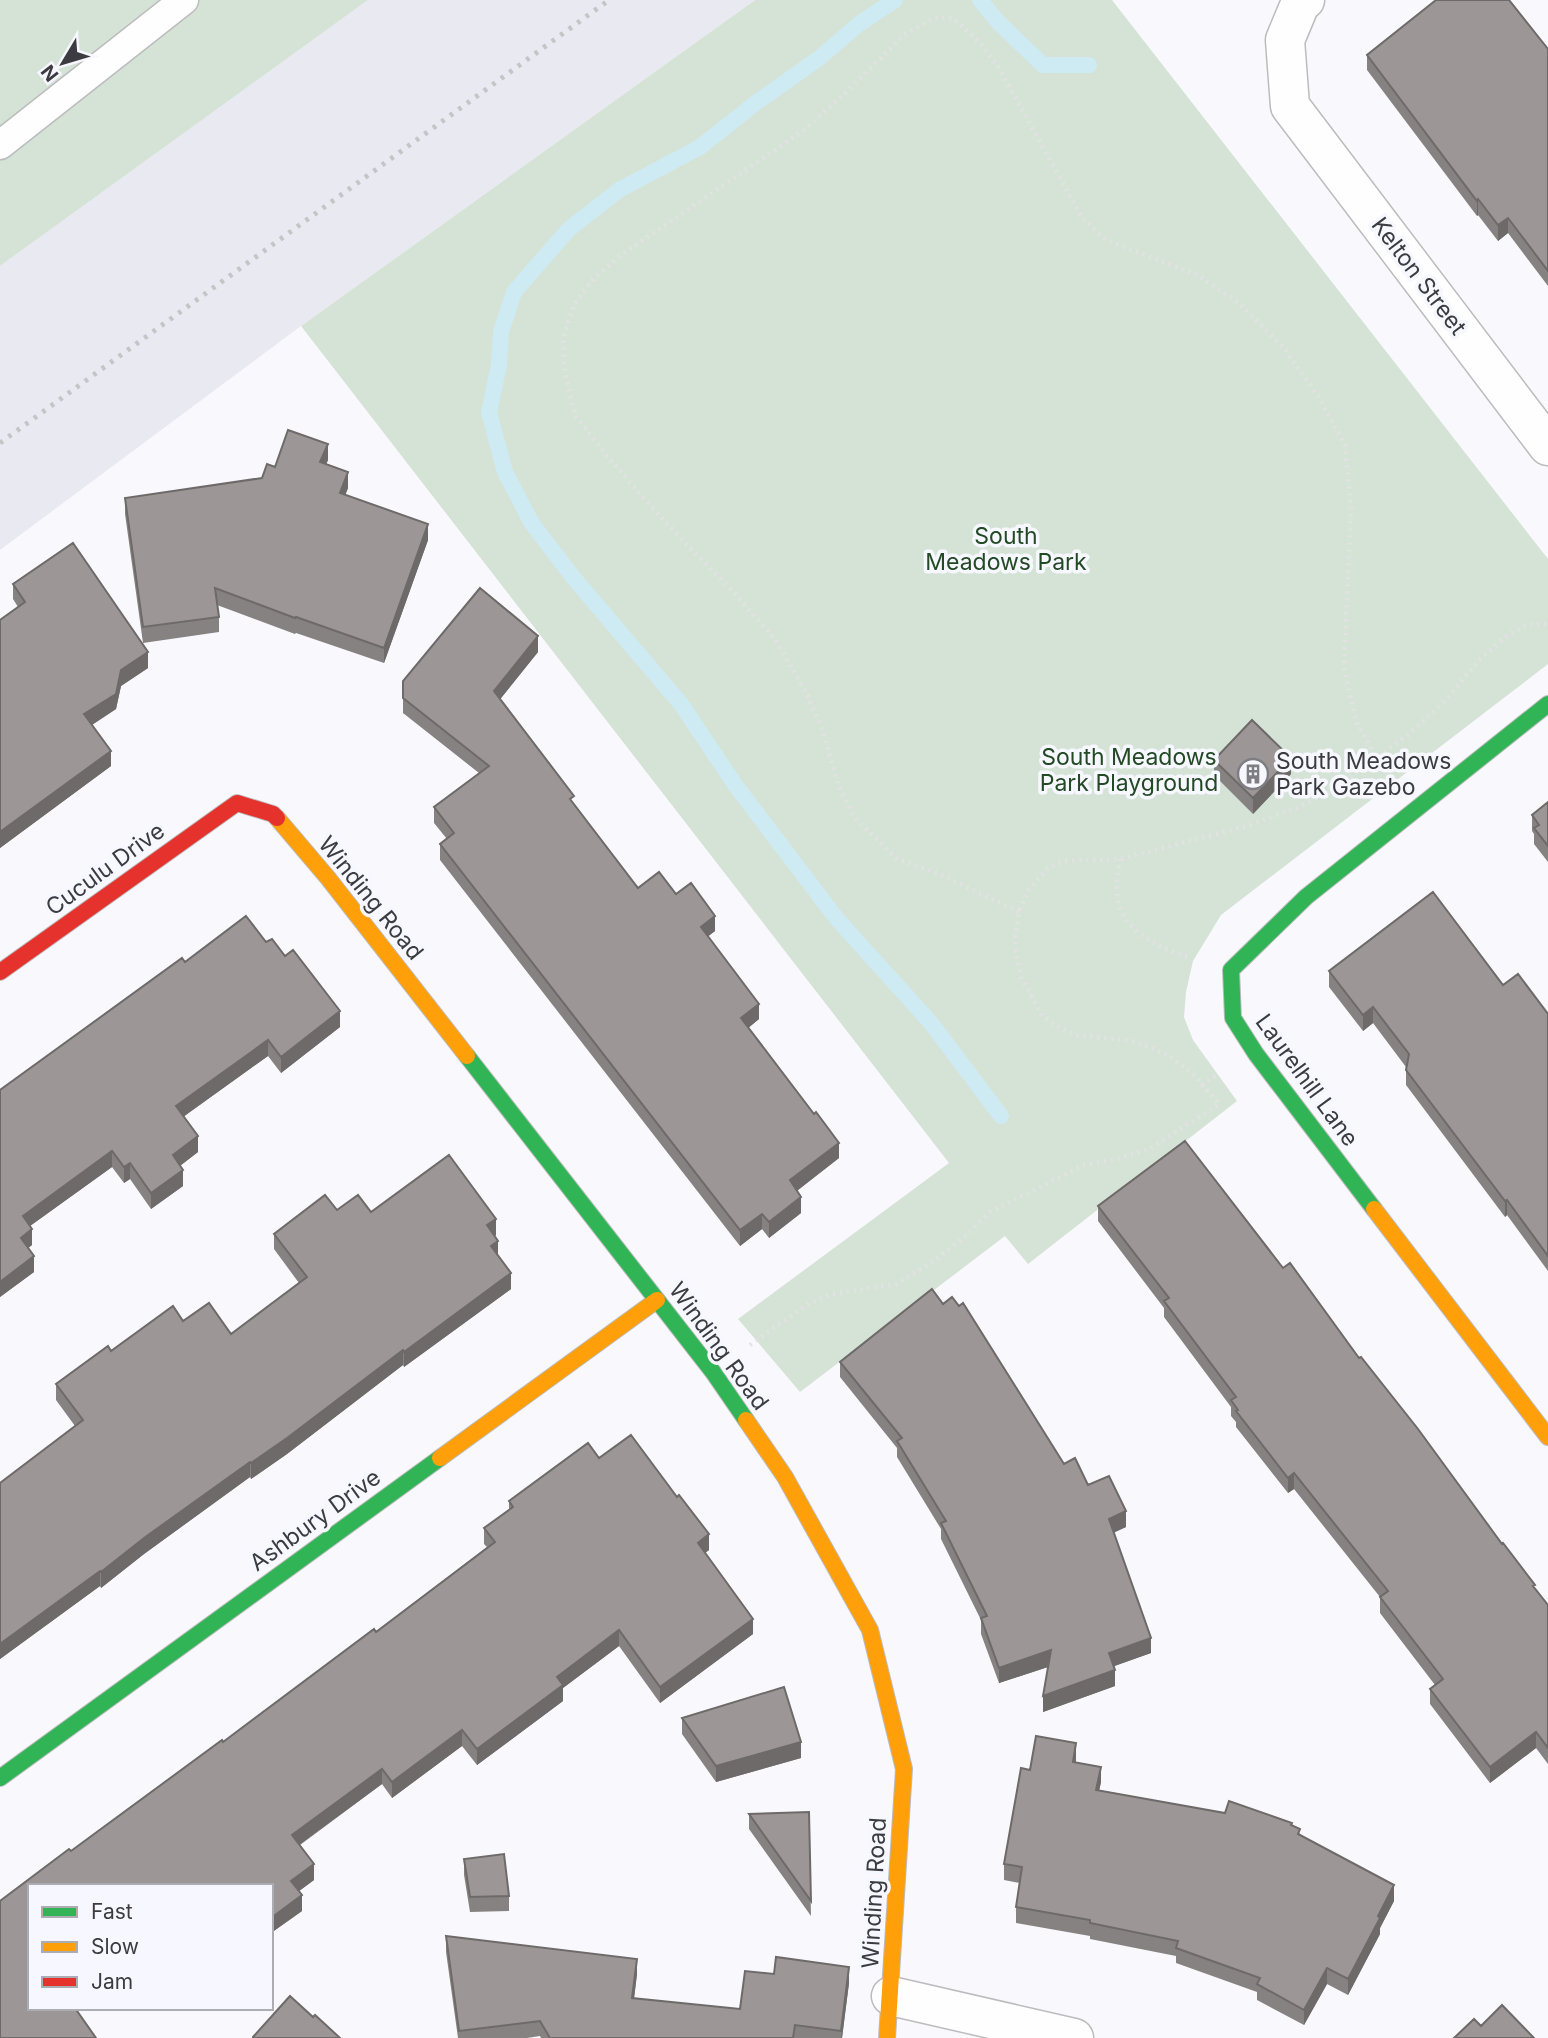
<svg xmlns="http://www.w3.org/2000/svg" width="1548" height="2038" font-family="Inter,sans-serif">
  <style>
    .built { fill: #e9e9f2 }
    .green { fill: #d5e3d6 }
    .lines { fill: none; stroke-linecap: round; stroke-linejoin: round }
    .stream { stroke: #ceeaf3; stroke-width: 16 }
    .lane-casing { stroke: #bcbcbf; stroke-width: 31 }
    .street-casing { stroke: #bcbcbf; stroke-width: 41 }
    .fast-casing { stroke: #bcbcbf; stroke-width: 18 }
    .slow-casing { stroke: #bcbcbf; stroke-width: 18 }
    .jam-casing { stroke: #bcbcbf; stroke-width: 18 }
    .path { stroke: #e2e2e3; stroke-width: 4.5; stroke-dasharray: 2 5; stroke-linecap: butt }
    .lane { stroke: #fefeff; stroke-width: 28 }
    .street { stroke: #fefeff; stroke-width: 38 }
    .fast { stroke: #30b455; stroke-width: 16 }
    .slow { stroke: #ff9f0a; stroke-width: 16 }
    .jam { stroke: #e5322d; stroke-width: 16 }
    .rail { stroke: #c5c5c7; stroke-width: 5; stroke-dasharray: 3.5 7; stroke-linecap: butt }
    .wall { fill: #868281 }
    .shaded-wall { fill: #6d6a69 }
    .building { fill: #9c9796; stroke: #6d6a69; stroke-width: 2 }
    .labels { text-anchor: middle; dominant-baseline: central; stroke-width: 7; stroke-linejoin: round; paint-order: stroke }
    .street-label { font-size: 23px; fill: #3c3c40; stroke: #f7f7ff }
    .park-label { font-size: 23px; fill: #244a25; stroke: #f7f7ff }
    .poi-label { font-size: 23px; fill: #3c3c40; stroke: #f7f7ff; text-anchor: start }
  </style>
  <rect width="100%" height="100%" fill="#f9f9fd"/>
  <path class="built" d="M368,0H755L301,326L0,550V266Z"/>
  <path class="green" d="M0,0H368L0,266Z
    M755,0H1112L1548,559V664L1221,915L1193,961L1186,992L1184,1017L1193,1040L1237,1101L1028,1264L1005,1236L800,1392L738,1319L949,1163L301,326Z"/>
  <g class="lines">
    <path class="stream" d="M895,0L859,24L818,59L757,102L700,147L619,190L569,229L514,292L501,332L499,365L489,412L505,472L531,522L572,576L681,704L736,786L837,919L931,1023L1001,1116
      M980,0L998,22L1043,65H1089"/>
    <g class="lane-casing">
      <path id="lane" d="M0,145L184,0"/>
    </g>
    <g class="street-casing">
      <path id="street" d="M1305,0L1300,4L1285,40L1290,106L1548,446
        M891,1996L1074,2038"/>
    </g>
    <g class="fast-casing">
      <path id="fast" d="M467,1056L713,1372L746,1420
        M1374,1209L1256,1054L1233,1018L1231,970L1306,897L1548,704
        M0,1778L440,1458"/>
    </g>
    <g class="slow-casing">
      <path id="slow" d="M277,818L328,878L467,1056
        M1374,1209L1548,1437
        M746,1420L785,1477L870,1630L904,1769L887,2038
        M440,1458L657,1300"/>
    </g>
    <g class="jam-casing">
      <path id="jam" d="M0,972L237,803L273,814L277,818"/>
    </g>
    <path class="path" d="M1120,859C1119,869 1116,881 1117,892C1119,930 1156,946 1187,957
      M1019,912L937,873L897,859L854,817L838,784L822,729L807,694L775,639L728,586L682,540L649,504L608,457L575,415L565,373L563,338L575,303L595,277L620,256L804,130L845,93L904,35L933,18H953L981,44L999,68L1082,218L1106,240L1198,275L1240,304L1283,347L1318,396L1345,445L1351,509L1344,668L1356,721L1377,759
      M1202,1085L1216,1075
      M750,1345L808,1304L832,1294L896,1284L931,1263L961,1240L990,1212L1084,1165L1117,1159L1150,1149L1219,1104L1195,1076L1169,1055L1133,1041L1077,1035L1065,1031L1043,1017L1021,977L1017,960L1015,938L1019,912L1027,892L1049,867L1064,861L1120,859L1247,826L1299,807L1331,791L1409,734L1446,700L1479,660L1505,637L1526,625L1548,624"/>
    <use href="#lane" class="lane"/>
    <use href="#street" class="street"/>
    <use href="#fast" class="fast"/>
    <use href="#slow" class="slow"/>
    <use href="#jam" class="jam"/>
    <path class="rail" d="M0,443L609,0"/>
  </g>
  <path class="wall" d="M1548,49V286L1508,233L1498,241L1478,215L1477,216L1367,70V55Z
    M328,460L326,464L348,488L345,495L428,540L384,663L296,633L295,634L217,605L219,617V632L143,643L125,514V498L262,478L275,467Z
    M13,584L148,668L121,686L116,709L92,725L111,766L0,848V620L18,607L13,599Z
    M538,652L500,699L574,804L638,888L676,894L715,931L708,936L759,1019L748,1028L839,1158L797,1191L801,1213L769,1238L762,1229L740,1246L440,860V844L447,839L434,823V807L479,773L403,713V681Z
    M1214,760L1291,774L1253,814L1214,775Z
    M1548,802V862L1534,844V834L1532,831V815Z
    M266,942L340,1027L281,1073L268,1056L183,1117L198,1152L180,1166L183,1186L151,1209L130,1179L124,1183L112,1167L30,1226L32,1245L28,1248L34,1272L0,1297V1090L185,962Z
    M1329,971L1503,985L1548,1014V1271L1507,1215L1505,1217L1406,1085V1067L1373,1023L1363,1031L1329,987Z
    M1098,1206L1283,1268L1359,1358L1548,1605V1764L1536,1748L1490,1783L1430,1704V1689L1435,1685L1380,1613V1597L1294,1489L1288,1493L1236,1427V1422L1231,1416V1407L1164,1317V1308L1098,1221Z
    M337,1210L371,1212L496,1235L495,1236L498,1256L511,1289L404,1367L403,1365L287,1454L251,1479L250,1477L144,1554L101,1588L100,1586L0,1659V1483L75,1426L56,1400V1384L111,1351L183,1321L231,1334L299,1283L274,1249V1234Z
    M840,1362L1064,1464L1088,1485L1126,1527L1114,1532L1151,1653L1114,1666L1115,1686L1043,1712L1048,1667L999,1683L981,1634V1620L941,1539V1529L897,1457V1448L840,1377Z
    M631,1435L677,1497L679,1495L709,1534V1550L705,1553L753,1619V1634L660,1703L619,1646L563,1688V1701L477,1765L462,1746L392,1798L382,1784L300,1845L314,1864V1880L299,1891L302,1895V1911L271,1933V1886H30V2008H75L96,2038H0V1901L69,1849L71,1851L222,1740L223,1742L374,1629L376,1632L487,1547L484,1544V1528L509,1510V1501L588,1443L599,1458Z
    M682,1718L801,1758L716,1782L682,1734Z
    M1076,1758V1762L1101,1782L1099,1790L1292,1826L1300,1834L1394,1901L1380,1928V1934L1348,1995L1327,1984L1304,2025L1257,2000V1992L1176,1963V1956L1090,1939V1936L1016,1923V1907L1020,1883L1004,1880V1864L1030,1770Z
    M809,1812L811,1916L749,1829V1814Z
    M464,1859L509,1896V1911L470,1912L464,1875Z
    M446,1936L637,1974L634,1999L740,2009L849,1983L842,2038H541L540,2036L527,2038H458L446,1952Z"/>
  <path class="shaded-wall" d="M1478,199V215L1477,216V201Z
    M1508,218V233L1498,241V225Z
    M328,444V460L320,478V462Z
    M348,472V488L340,509V493Z
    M428,524V540L384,663V648Z
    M538,636V652L494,707V691Z
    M148,652V668L121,686L116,709L84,730V714L121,670Z
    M111,751V766L0,848V832Z
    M1291,758V774L1253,814V798Z
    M715,916V931L701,942V927Z
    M759,1004V1019L741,1034V1018Z
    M1373,1007V1023L1363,1031V1015Z
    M340,1011V1027L281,1073V1057Z
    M268,1040V1056L176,1122V1106Z
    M198,1136V1152L173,1171V1155Z
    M839,1143V1158L790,1196V1180Z
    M112,1151V1167L23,1231V1216Z
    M130,1163V1179L124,1183V1167Z
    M183,1170V1186L151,1209V1193Z
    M801,1197V1213L769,1238V1222Z
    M1507,1200V1215L1505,1217V1201Z
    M762,1214V1229L740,1246V1230Z
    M496,1219V1235L487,1241V1225Z
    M32,1229V1245L21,1254V1238Z
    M498,1241V1257L491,1246Z
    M34,1256V1272L0,1297V1282Z
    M511,1273V1289L404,1367V1352Z
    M403,1350V1365L287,1454L251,1479V1463Z
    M250,1462V1477L144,1554L101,1588V1572L144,1538Z
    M1294,1473V1489L1288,1493V1478Z
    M1126,1511V1527L1109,1535V1519Z
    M709,1534V1550L698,1558V1543Z
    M100,1571V1586L0,1659V1644Z
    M753,1619V1634L660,1703V1687Z
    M619,1630V1646L563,1688V1701L477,1765V1749L557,1677Z
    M1151,1638V1653L1109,1668V1653Z
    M1051,1650V1666L999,1683V1668Z
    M1115,1670V1686L1043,1712V1696Z
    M462,1730V1746L392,1798V1782Z
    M1536,1732V1748L1490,1783V1767Z
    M801,1742V1758L716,1782V1766Z
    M1076,1743V1758L1073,1778V1762Z
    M1101,1767V1782L1096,1806V1790Z
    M382,1769V1784L292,1850V1835Z
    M314,1864V1880L291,1897V1881Z
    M1394,1885V1901L1380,1928V1934L1348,1995V1979L1378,1916Z
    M302,1895V1911L271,1933V1918Z
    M637,1959V1974L632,2014V1998Z
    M849,1967V1983L842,2038H841Z
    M1327,1968V1984L1304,2025V2010Z"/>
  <path class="building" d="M1436,0H1509L1548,49V271L1508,218L1498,225L1478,199L1477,201L1367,55Z
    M288,430L328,444L320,462L348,472L340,493L428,524L384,648L296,617L295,618L215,588L219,617L143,627L125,498L262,478L267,464L275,467Z
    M73,543L148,652L121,670L116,694L84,714L111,751L0,832V620L25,602L13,584Z
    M480,588L538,636L494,691L574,796L570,799L638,888L659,872L676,894L691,883L715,916L701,927L759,1004L741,1018L814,1114L816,1112L839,1143L790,1180L801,1197L769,1222L762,1214L740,1230L440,844L454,833L434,807L489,766L403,698V681Z
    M1252,720L1291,758L1253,798L1214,760Z
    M1548,802V846L1534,828L1539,825L1532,815Z
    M1433,892L1503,985L1518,974L1548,1014V1256L1507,1200L1505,1201L1406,1070L1409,1054L1373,1007L1363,1015L1329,971Z
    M246,916L266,942L272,939L285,956L293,950L340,1011L281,1057L268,1040L176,1106L198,1136L173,1155L183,1170L151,1193L130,1163L124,1167L112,1151L23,1216L32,1229L21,1238L34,1256L0,1282V1090L182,958L185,962Z
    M1185,1141L1283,1268L1290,1263L1359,1358L1361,1357L1418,1429L1502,1544L1503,1543L1535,1585L1533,1586L1548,1605V1748L1536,1732L1490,1767L1430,1689L1443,1679L1380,1597L1388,1591L1294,1473L1288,1478L1236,1411L1238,1410L1231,1400L1236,1397L1164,1301L1169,1298L1098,1206Z
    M449,1155L496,1219L487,1225L498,1241L491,1246L511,1273L404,1352L403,1350L287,1438L251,1463L250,1462L144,1538L101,1572L100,1571L0,1644V1483L83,1420L56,1384L108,1346L111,1351L173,1306L183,1321L209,1303L231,1334L307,1277L274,1234L325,1195L337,1210L358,1195L371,1212Z
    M932,1289L943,1304L952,1297L959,1306L963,1303L1064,1464L1075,1458L1088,1485L1109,1476L1126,1511L1109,1519L1151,1638L1109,1653L1115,1670L1043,1696L1051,1650L999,1668L981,1618L987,1616L941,1523L946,1521L897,1441L902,1438L840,1362Z
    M631,1435L677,1497L679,1495L709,1534L698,1543L753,1619L660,1687L619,1630L557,1677L563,1685L477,1749L462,1730L392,1782L382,1769L292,1835L314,1864L291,1881L302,1895L271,1918V1886H30V2008H75L96,2038H0V1901L69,1849L71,1851L222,1740L223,1742L374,1629L376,1632L495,1542L484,1528L513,1507L509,1501L588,1443L599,1458Z
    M784,1687L801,1742L716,1766L682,1718Z
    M1036,1736L1076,1743L1073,1762L1101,1767L1096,1790L1225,1813L1229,1801L1292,1823L1291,1825L1300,1829L1298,1834L1394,1885L1378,1916L1380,1918L1348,1979L1327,1968L1304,2010L1257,1984L1260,1978L1176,1948L1178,1941L1090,1923V1920L1016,1907L1022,1867L1004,1864L1021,1768L1030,1770Z
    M809,1812L811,1901L749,1814Z
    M504,1854L509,1896L470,1897L464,1859Z
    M446,1936L637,1959L632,1998L740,2009L745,1971L774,1974L776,1957L849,1967L841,2031L795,2025L793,2038H550L540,2021L459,2031Z
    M290,1996L313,2017L315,2015L340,2038H253V2037Z
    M1502,2005L1534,2038H1454L1474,2019L1481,2026Z"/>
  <defs>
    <g id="building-ring" transform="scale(1.575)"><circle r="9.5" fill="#f7f7ff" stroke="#7e7e82" stroke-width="1.5"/><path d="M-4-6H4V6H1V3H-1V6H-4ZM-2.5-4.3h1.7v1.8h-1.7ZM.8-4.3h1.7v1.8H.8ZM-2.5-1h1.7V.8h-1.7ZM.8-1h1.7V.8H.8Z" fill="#7e7e82"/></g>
  </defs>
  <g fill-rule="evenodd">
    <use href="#building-ring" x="1253" y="774"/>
  </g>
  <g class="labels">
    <g class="street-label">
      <text transform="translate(1419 276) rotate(53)">Kelton Street</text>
      <text transform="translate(105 869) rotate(-36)">Cuculu Drive</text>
      <text transform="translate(371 898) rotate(51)">Winding Road</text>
      <text transform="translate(1307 1080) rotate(54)">Laurelhill Lane</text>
      <text transform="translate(719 1346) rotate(54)">Winding Road</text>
      <text transform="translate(315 1520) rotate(-36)">Ashbury Drive</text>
      <text transform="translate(874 1893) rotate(-87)">Winding Road</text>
    </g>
    <g class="park-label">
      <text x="1006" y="536">South<tspan x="1006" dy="26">Meadows Park</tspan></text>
      <text x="1129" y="757">South Meadows<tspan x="1129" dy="26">Park Playground</tspan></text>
    </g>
    <g class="poi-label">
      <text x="1276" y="761">South Meadows<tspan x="1276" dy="26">Park Gazebo</tspan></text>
    </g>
  </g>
  <rect x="28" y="1884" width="245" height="126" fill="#f7f7ff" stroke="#acacb3" stroke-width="2"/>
  <rect x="42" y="1907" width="35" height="10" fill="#30b455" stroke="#acacb3" stroke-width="2"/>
  <text x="91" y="1919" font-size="21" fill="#3c3c40">Fast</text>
  <rect x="42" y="1942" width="35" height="10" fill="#ff9f0a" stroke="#acacb3" stroke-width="2"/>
  <text x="91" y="1954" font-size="21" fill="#3c3c40">Slow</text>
  <rect x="42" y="1977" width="35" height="10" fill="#e5322d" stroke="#acacb3" stroke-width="2"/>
  <text x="91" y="1989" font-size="21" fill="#3c3c40">Jam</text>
  <g transform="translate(63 63) rotate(232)" stroke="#f7f7ff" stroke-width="5" paint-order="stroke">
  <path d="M0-5L12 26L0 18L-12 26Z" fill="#3c3c40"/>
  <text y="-10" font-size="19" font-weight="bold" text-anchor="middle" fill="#3c3c40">N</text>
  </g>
</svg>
